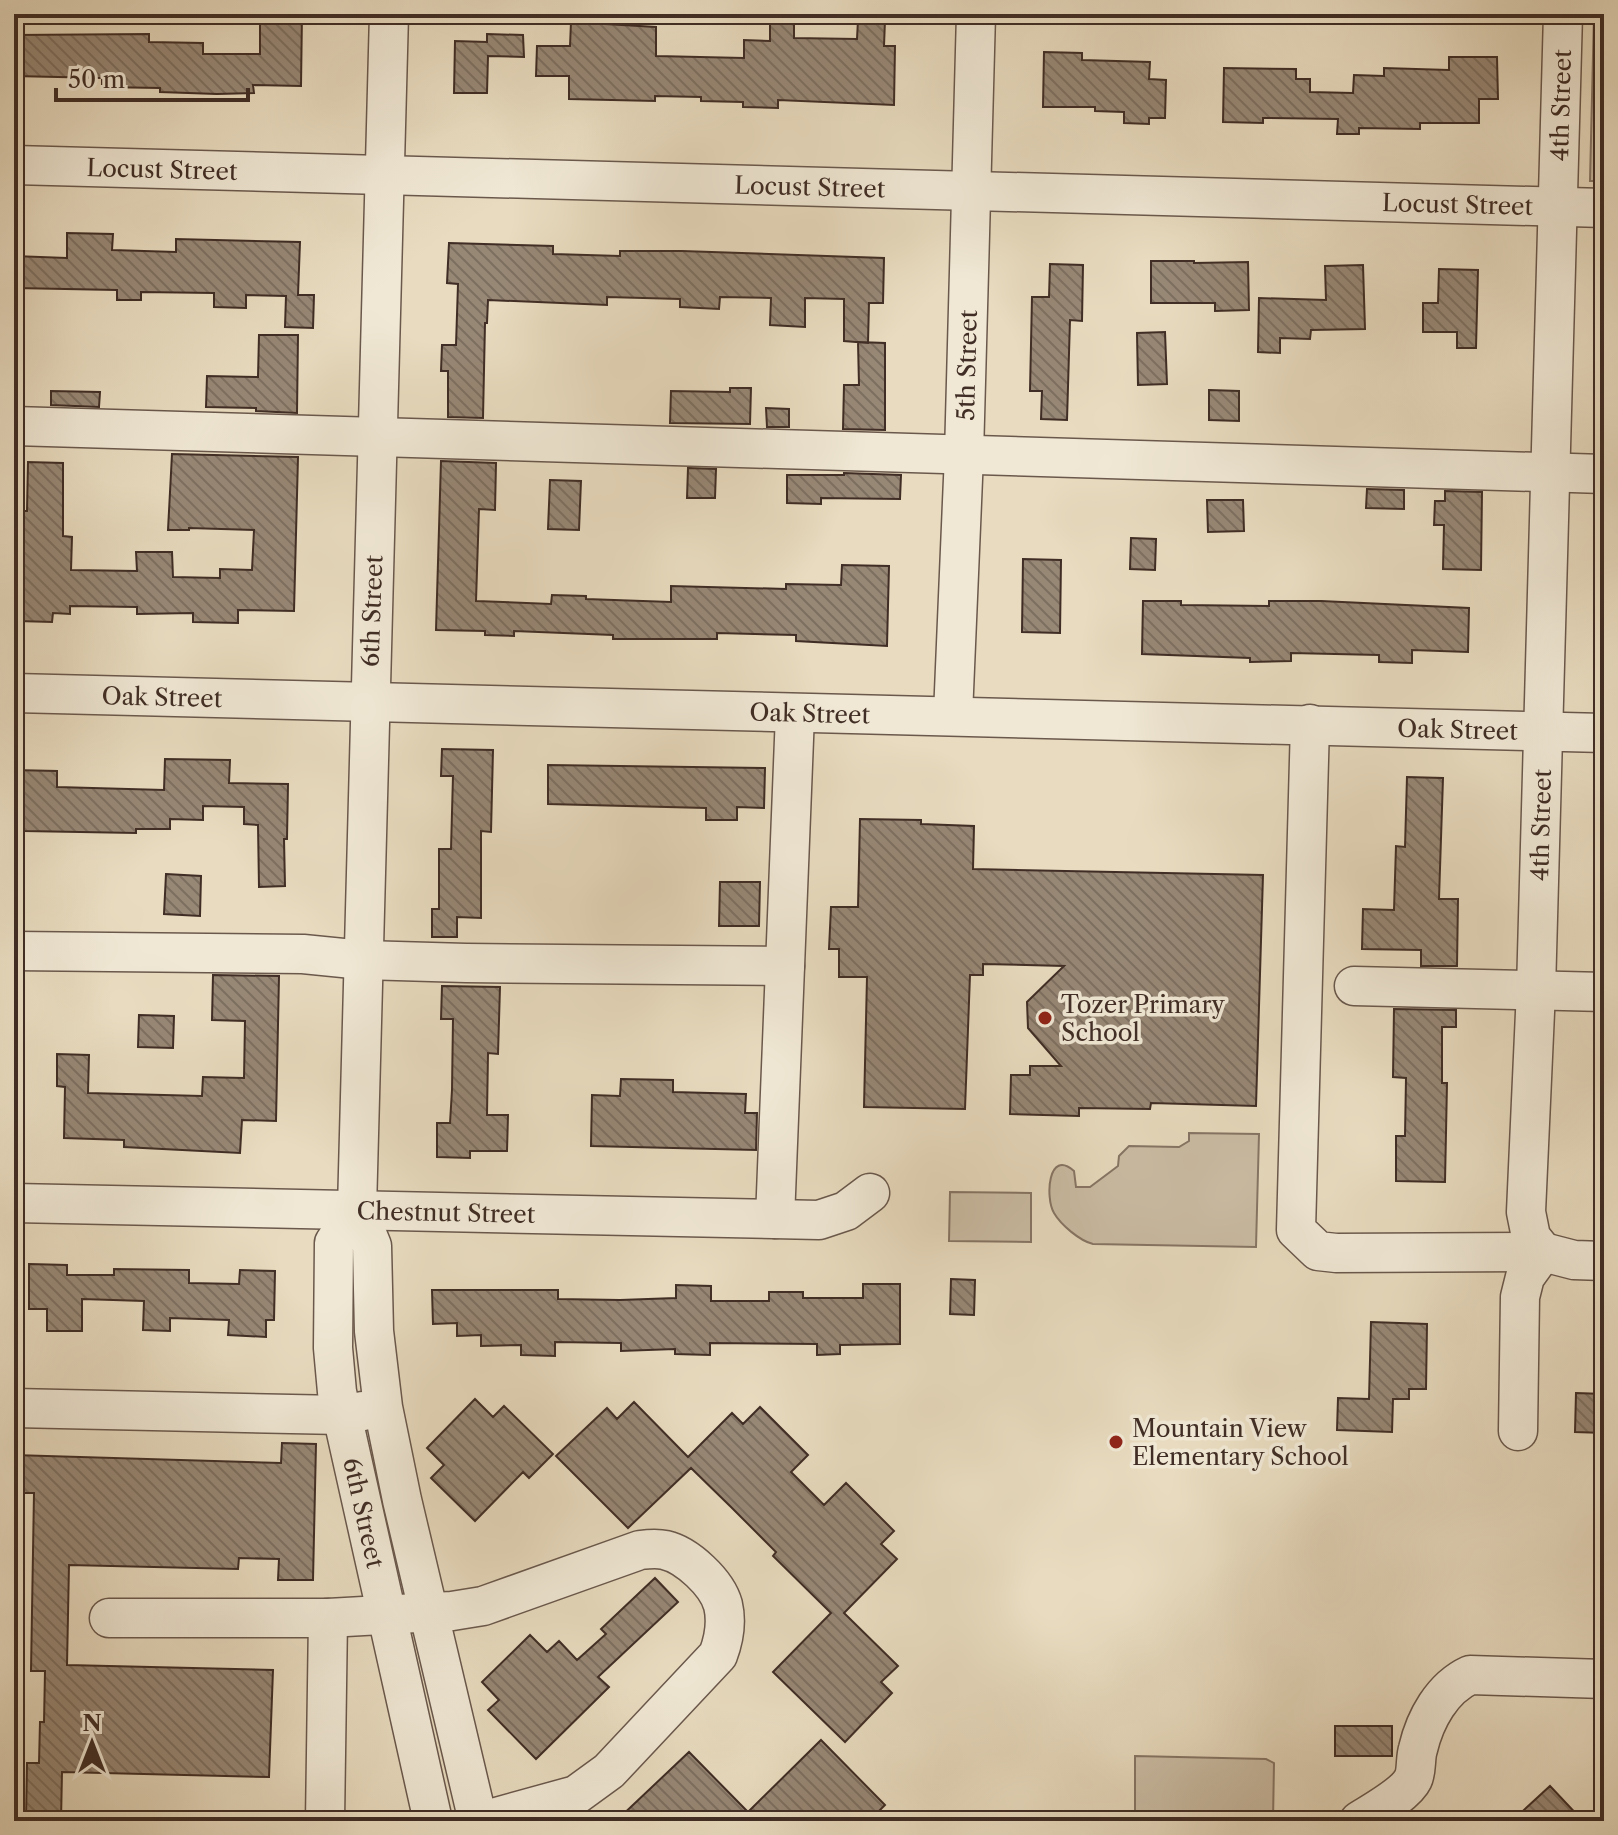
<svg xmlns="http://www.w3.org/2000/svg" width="1618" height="1835" font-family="'Libre Caslon Text',serif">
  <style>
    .green { fill: #cbbda5; stroke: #867565; stroke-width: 2 }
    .building { fill: url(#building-back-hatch); stroke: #402d25; stroke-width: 2 }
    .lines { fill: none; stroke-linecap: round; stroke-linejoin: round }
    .minor-casing { stroke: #6a584c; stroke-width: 41 }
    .minor { stroke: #f0e8d5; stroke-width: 38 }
    .poi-dot { fill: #8f2418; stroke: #f0e8d5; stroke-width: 3 }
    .labels { text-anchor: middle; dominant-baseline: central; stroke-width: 7; stroke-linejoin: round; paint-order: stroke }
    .street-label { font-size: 24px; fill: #402d25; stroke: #f0e8d5 }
    .poi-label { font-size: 24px; fill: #402d25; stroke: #f0e8d5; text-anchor: start }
  </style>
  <defs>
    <pattern id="building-back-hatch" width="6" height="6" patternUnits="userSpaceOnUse" patternTransform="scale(2)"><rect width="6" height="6" fill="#978775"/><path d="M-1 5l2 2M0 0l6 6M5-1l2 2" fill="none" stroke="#7d6f60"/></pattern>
  </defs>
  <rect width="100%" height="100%" fill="#e8dbbf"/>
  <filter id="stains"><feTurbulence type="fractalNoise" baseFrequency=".0025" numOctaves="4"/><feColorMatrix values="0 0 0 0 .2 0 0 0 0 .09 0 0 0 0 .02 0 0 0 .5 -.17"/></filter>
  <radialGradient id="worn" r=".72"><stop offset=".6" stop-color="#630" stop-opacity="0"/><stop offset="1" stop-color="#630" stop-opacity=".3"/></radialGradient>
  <path class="green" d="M1594,14H1604V181H1590Z
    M1189,1133L1259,1134L1256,1247L1093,1244C1080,1241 1061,1225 1054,1213C1045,1198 1048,1148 1074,1171L1076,1187H1090L1118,1166L1119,1156L1129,1146L1179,1147L1189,1141Z
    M950,1192L1031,1193V1242L949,1241Z
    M1135,1756L1266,1759L1274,1763L1273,1821H1135Z"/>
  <path class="building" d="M260,14H302L301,86L253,85L254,93L217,94L160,92V88L102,87V78L14,76V35L149,34V42L203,43V54H260Z
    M770,14H794V38L857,39L858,20H885L884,46H895L894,105L778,100V108L743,107V102L701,101V97L655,96V101L569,99V76H536L537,46H570L571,22L656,27V56L744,58V40L770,41Z
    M487,34L523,35L524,57L488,56L487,93H454L455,41L487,42Z
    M1044,52L1082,53V60L1150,62L1149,79L1166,80L1165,118H1149V124L1124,123V112L1095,111V107H1043Z
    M1449,57H1497L1498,99H1479V123H1420V129L1359,128V134H1337L1338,119L1263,118V123L1223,122L1224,68L1296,69V79H1310V92L1353,93L1354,75L1384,76V68L1449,70Z
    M67,233L113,234L112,250L176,252V239L300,242L298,295H314L313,328L285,327L286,296L246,295V308L214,307V293L141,292V300H117V290L14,288V256L67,258Z
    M449,243L553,246V254L620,256V251H682L884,258L883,303H869L868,343L844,341V299L805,298V327L770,325L771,298L720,297L719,309L680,307V299L607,297V305L488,300L487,323H485L483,418L448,417V371H441L442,345H456L458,284L447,283Z
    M1151,261H1194V263L1248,262L1249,310L1215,311V303H1151Z
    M1050,264L1083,265L1082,321L1070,320L1067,420L1041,419L1042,391H1030L1032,297H1049Z
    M1363,265L1365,329L1311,330L1310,339L1280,338V353L1258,352L1259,298L1326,300L1325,266Z
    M1439,269L1478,270L1476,348H1457V332H1423V303H1438Z
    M1165,332L1167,384L1138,385L1137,333Z
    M259,335H298L297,413L256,411V408L206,407L207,376L258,377Z
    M858,342L885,343V430L843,429L844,385H859Z
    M730,388H751L750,424L670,423L671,391L730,392Z
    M1209,390L1239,391V421L1209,420Z
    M51,391L100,392L99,407L51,405Z
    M766,408L789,409V427H767Z
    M172,454L298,457L294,611L238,610V623L193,622V613L137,614V607L70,606V614L53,613L52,622L18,621L21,541H14V511H27L28,462L63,463V536L72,537L71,570L137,571L136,552H172L173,577L220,578V569L252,570L254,530L189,528V530H168Z
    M441,461L496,463L495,510L479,509L476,601L551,604L552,595L586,596V599L671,602V586L786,589V584L841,585L842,565L889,566L887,646L796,641V635L717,633V639H613V635L514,631V636L485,635V631L436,630Z
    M688,468L716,469L715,498H687Z
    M844,473L901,475L900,499L821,498V504L787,503V475H844Z
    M550,480L581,481L579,530L548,529Z
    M1367,489L1404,490V509L1366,508Z
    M1445,491L1482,492L1481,570L1443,569L1444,525H1434L1435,501H1445Z
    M1207,500H1243L1244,531L1208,532Z
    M1131,538L1156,539L1155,570L1130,569Z
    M1023,559L1061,560L1060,633L1022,632Z
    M1143,601H1181V605L1269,606V601H1321L1469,608L1468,652L1412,650V663L1379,662V655L1291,653V661L1250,662V658L1142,654Z
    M442,749L493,750L491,832L481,831V918L457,917V937H432V909H439V849H451L453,776H441Z
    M165,759L230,760L229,783L288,784L287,839H284L285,886L259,887L258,825L244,824V807L203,806V820L170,819V829H136V833L24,831V813H14V770L57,771V787L164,790Z
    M548,765L765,768L764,808L737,807V820H706V808L548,804Z
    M1407,777L1443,778L1439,899H1458L1457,966H1421V950L1362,949L1363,909L1394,910L1396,846L1405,847Z
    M860,819L921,820V824L974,826L973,869L1263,875L1256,1106L1151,1103L1150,1109L1079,1108V1116L1010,1114L1011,1075H1030V1066H1061L1028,1028L1027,1002L1064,966L983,964V975H970L965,1109L864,1107L867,977H839V949H829L831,907H858Z
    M166,874L201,876L200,916L164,914Z
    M720,882H760L759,926H719Z
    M213,975L279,976L276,1121L242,1120L240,1153L124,1147V1140L64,1138L65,1087L57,1086V1054L89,1055L88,1093L202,1096L203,1077L244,1078L245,1021L212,1020Z
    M442,986L500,987L498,1054L488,1053L487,1115H508L507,1151H470V1158L437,1157V1123H450L452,1090L453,1019H441Z
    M1394,1009L1456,1010V1027H1442V1083H1447L1445,1182L1396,1181V1136H1405L1406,1078L1393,1077Z
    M139,1015L174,1016L173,1048L138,1047Z
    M621,1079L673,1080V1092L746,1094L745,1113H757L756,1150L591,1146L592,1095L620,1096Z
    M29,1264L67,1265V1275H114V1269L189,1270V1283L239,1284L240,1270L275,1271L274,1320H266V1337L228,1335L229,1320L170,1318V1331L143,1330L144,1301L82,1299V1331H47V1309H29Z
    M951,1279L975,1280L974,1315L950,1314Z
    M863,1284H900V1344L840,1345V1354L817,1355V1344L710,1343V1355L675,1354V1349L621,1351V1343L555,1342V1356L521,1355V1345L481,1346V1335L457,1336V1323L433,1324L432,1290H558V1299L620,1300L676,1298V1285L711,1286V1301H769V1292H803V1298H863Z
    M1371,1322L1427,1324L1426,1389H1409V1399H1393L1392,1432L1337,1430L1338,1398L1369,1399Z
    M1576,1393L1604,1394V1433L1575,1432Z
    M475,1399L493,1417L504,1406L553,1454L529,1478L523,1472L475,1521L431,1478L444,1465L427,1448Z
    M634,1402L688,1457L732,1413L743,1424L760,1407L808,1455L791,1472L824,1505L846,1483L894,1531L881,1544L897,1559L844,1613L898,1666L881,1682L892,1693L845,1742L773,1672L831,1613L773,1556L776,1552L731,1507L691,1468L628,1528L556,1456L607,1408L617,1419Z
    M282,1443L316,1444L313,1580H278L279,1559L239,1558L238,1569L69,1565L67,1665L273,1670L269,1777L62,1772L61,1821H26L27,1763H39L40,1722H44L45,1671H31L34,1493H14V1455L281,1463Z
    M655,1578L678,1602L598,1677L609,1687L536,1759L488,1710L499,1700L482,1682L530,1635L547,1652L559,1641L577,1660L606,1634L601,1629Z
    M1335,1726H1392V1756H1335Z
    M821,1740L885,1805L869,1821H616L689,1752L748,1812Z
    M1550,1786L1583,1821H1512Z"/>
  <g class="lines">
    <g class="minor-casing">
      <g id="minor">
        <path d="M389,14L357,1209L372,1246L374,1331L383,1407L402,1500L478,1821"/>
        <path id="s1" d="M14,165L1604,208"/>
        <path d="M14,426L1604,474"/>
        <path id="s2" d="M14,693L1604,733"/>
        <path id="s3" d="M953,715L964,455L976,14"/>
        <path d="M1310,724L1296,1230L1318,1251L1336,1253L1543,1252L1574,1260L1604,1261"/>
        <path d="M14,951L303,954L363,960L466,963L785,966"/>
        <path d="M1354,986L1604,992"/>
        <path id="s4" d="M14,1203L819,1220L846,1211L870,1193"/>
        <path id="s5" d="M357,1209L334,1243L333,1348L337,1392L433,1821"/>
        <path d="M775,1219L795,714"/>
        <path id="s6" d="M1543,1252L1531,1237L1526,1212L1536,990L1563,14"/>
        <path d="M14,1408L341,1415L363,1411"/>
        <path d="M1518,1431L1520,1297L1525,1277L1543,1252"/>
        <path d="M109,1618H328L452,1611L483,1606L640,1550C648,1549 657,1548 665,1550C687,1555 717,1583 723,1605C727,1622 724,1639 718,1655L609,1771L576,1795L482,1821"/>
        <path d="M325,1821L328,1618"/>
        <path d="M1359,1821C1373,1812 1406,1794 1413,1779C1417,1771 1415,1758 1418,1749C1425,1719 1442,1688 1470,1675L1604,1679"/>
      </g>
    </g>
    <use href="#minor" class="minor"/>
  </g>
  <g class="poi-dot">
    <circle cx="1045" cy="1018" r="8"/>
    <circle cx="1116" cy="1442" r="8"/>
  </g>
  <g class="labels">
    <g class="street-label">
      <text stroke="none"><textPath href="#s6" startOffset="1152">4th Street</textPath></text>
      <text stroke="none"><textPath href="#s1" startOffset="148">Locust Street</textPath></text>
      <text stroke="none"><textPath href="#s1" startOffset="796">Locust Street</textPath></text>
      <text stroke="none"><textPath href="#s1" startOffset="1444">Locust Street</textPath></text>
      <text stroke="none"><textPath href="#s3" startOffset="350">5th Street</textPath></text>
      <text transform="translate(372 611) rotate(-88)">6th Street</text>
      <text stroke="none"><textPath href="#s2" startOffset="148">Oak Street</textPath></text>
      <text stroke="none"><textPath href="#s2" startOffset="796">Oak Street</textPath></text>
      <text stroke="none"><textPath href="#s2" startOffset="1444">Oak Street</textPath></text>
      <text stroke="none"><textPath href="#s6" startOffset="432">4th Street</textPath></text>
      <text stroke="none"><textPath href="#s4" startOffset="432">Chestnut Street</textPath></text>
      <text stroke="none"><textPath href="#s5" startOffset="314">6th Street</textPath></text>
    </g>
    <g class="poi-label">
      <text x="1061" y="1004">Tozer Primary<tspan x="1061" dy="28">School</tspan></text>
      <text x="1132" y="1428">Mountain View<tspan x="1132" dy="28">Elementary School</tspan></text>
    </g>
  </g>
  <rect width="1618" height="1835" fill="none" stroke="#e8dbbf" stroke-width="48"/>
  <rect x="16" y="16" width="1586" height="1803" fill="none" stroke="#402d25" stroke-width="4"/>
  <rect x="24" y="24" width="1570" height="1787" fill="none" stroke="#402d25" stroke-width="2"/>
  <g transform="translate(92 1743)" stroke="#f0e8d5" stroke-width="6" paint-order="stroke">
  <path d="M0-6L14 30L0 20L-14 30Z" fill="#402d25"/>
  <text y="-12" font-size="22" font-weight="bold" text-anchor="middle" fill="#402d25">N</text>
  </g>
  <path d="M56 88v12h192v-12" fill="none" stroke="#402d25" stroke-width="4"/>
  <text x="68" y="88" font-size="24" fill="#402d25" stroke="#f0e8d5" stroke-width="6" paint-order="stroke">50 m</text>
  <rect width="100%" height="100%" filter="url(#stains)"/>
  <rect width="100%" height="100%" fill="url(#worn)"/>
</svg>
